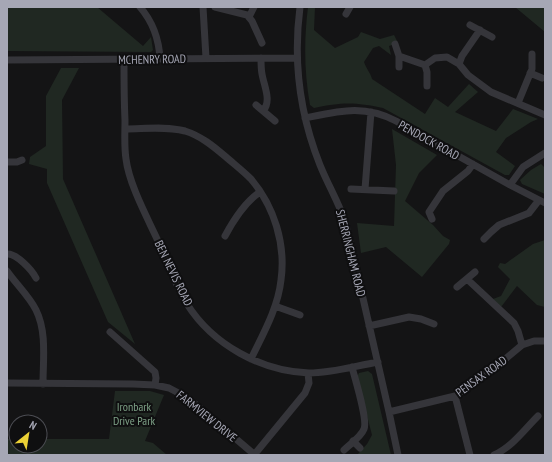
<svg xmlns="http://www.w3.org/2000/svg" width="552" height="462" font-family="'PT Sans Narrow',sans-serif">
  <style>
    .green { fill: #202822 }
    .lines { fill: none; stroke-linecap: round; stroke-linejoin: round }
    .minor { stroke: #35353a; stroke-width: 7 }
    .labels { text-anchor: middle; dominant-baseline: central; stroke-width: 4; stroke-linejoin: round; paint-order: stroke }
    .street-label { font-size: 12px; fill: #a6a7b5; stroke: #0f0f10 }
    .park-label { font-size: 12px; fill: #7da086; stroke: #0f0f10 }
  </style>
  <rect width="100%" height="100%" fill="#141415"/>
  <path class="green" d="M7,7H97L143,46L151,37L153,50L151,52L7,51Z
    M308,7H315L314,30L335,48L358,37L361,32L380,39L394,35L398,43L389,46L391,55L379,46L373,48L364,62C366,68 371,74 372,79L425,114L435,98L448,107L469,84L478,92L455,112L496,131L513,109L538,119L531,122L506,138L496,152L515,166L509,175H505L383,108C356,102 341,102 314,108L310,105C304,72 304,40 308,7Z
    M515,7H544L545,32Z
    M61,68H79L62,100L63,179L135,344L108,322L47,183V169L29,164L30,157L46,146V96Z
    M392,129L437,155L419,173L405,201L433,225L443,236L450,240L449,244L422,277L386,247L361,253L357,223L394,226L396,165Z
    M541,164L545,168V194L522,184L520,180L531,170Z
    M545,240V307L537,305L517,286L501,307L493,299L501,296L510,279L498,267L500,263L505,264L533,244Z
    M368,371L372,374L391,455H357L367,444L372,435L357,377L359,373Z
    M115,391H150L164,395L145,441L153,443L167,455H7V439H16V446H40V439H109Z"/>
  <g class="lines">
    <path class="minor" d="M140,7C153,22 159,39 160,59
      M203,7L206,58
      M215,7L247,15L252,21L262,43
      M300,7C293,61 300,115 320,165C328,185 339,203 346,224L389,412L398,455
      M346,14L350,7
      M249,17L254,7
      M470,25L492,37
      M395,44L399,56V67
      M399,56L425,65L435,58L447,57L459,64L468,75L491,92L545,115
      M261,58C261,64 261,69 262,74C264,86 272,101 263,111
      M124,59C124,80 124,100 125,120C125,133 124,146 126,159C129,184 147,217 158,241C167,262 175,284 187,304C213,345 261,371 309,373C332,373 355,366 378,362
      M7,60L297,58
      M459,64L462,56L480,30
      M425,65L427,72V86
      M530,73L542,78
      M518,103L532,69V54
      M256,105L275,121
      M305,118C339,111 364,104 396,121L510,185L545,203
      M125,129C144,129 166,126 185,131C201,136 213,146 226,157C234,164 243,171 251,179C274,206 286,244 281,280C278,308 263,334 251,359
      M7,162H17L22,160
      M510,185L523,167L545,153
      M351,189L394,191
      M365,189L371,112
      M432,219L429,212L443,191L468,171L473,164
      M225,236C233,221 245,202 260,192
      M484,239L491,232L499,225L529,213L539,200
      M7,254C16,253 32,270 36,278
      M7,271C16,284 29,296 36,310C47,332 43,360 43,384
      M467,279L514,323L518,331L522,345
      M457,287L475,272
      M275,306L300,315
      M369,326L409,317L421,319L434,324
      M110,332L155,372L156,378L155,385
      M7,383L133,384L155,385L169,388L188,398L255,455
      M455,396L470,455
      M389,412L455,396L503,361L522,345L534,341H545
      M353,441L360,448
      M344,450C350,444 361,437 364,429C368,420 355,379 352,367
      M254,455L305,393L309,383L308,373
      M494,455C512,447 524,430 538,416"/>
  </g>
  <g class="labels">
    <g class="street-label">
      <text transform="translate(152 59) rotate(-1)">MCHENRY ROAD</text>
      <text transform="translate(429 140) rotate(29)">PENDOCK ROAD</text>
      <text transform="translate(351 253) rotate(76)">SHERRINGHAM ROAD</text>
      <text transform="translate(174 273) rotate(64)">BEN NEVIS ROAD</text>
      <text transform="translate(481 376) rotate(-36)">PENSAX ROAD</text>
      <text transform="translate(207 416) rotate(39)">FARMVIEW DRIVE</text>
    </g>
    <g class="park-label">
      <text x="134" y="406">Ironbark<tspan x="134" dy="14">Drive Park</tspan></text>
    </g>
  </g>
  <rect width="552" height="462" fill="none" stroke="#a6a7b5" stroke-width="16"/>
  <g transform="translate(28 434) rotate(30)"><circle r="19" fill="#0f0f10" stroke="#4b4c52"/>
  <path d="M0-3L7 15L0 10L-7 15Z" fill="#ebd136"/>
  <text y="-6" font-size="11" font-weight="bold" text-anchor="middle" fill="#a6a7b5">N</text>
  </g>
</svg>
